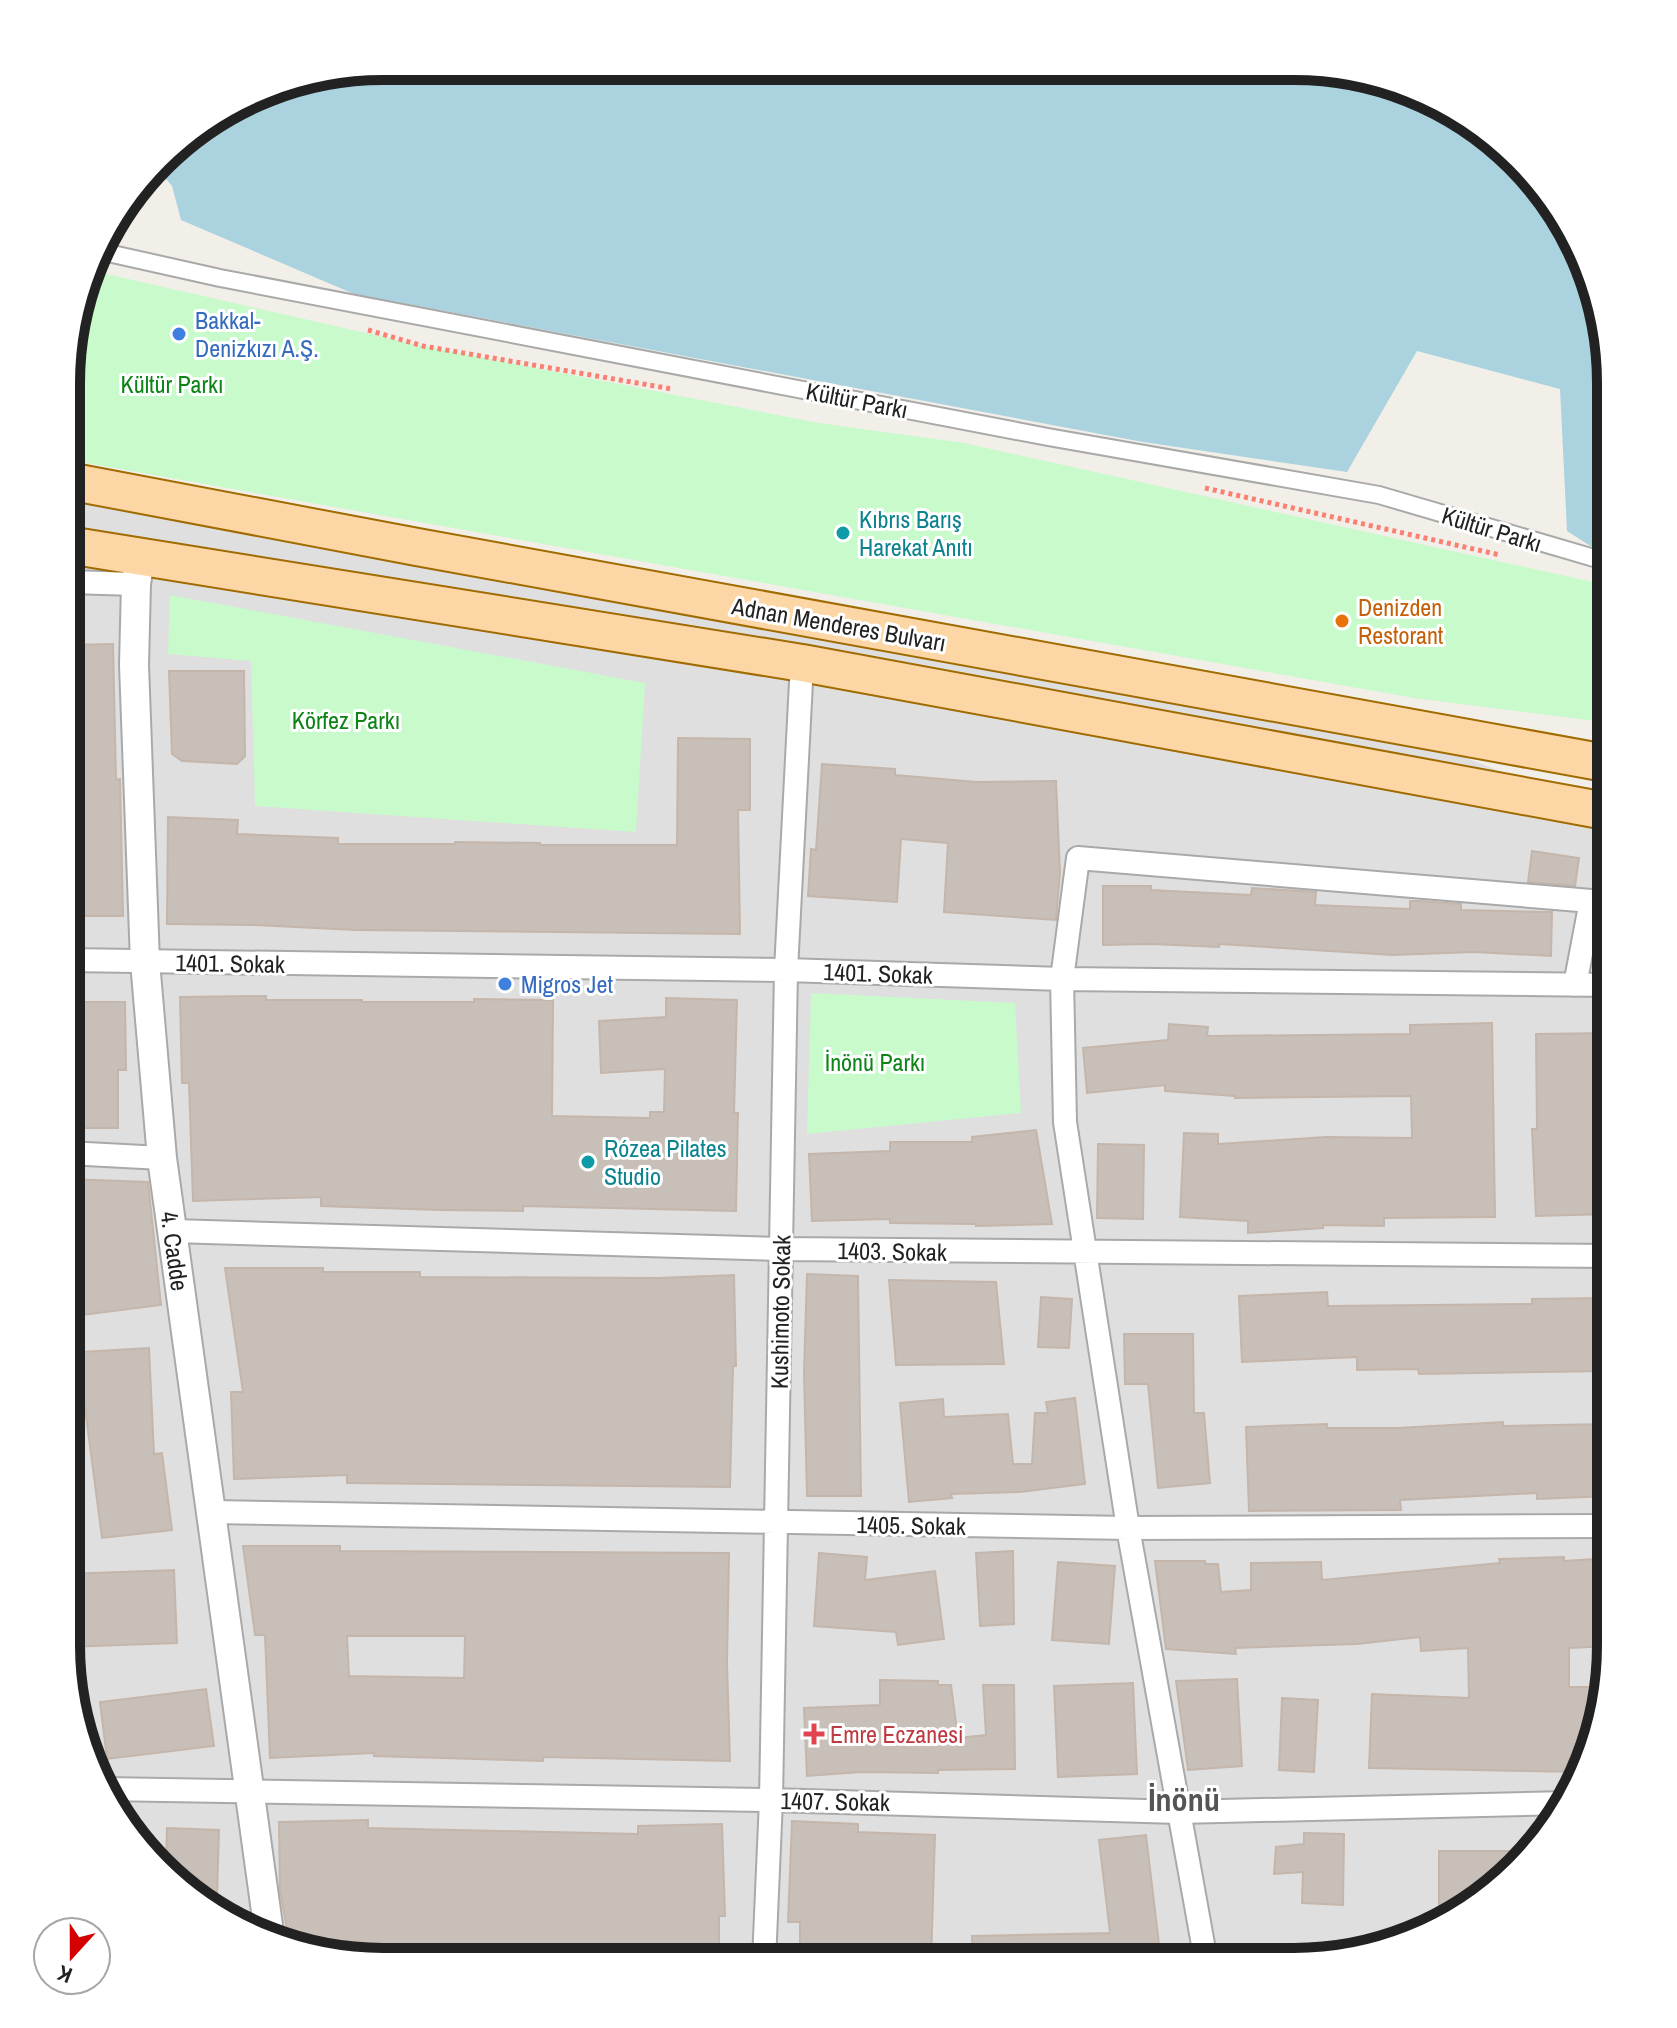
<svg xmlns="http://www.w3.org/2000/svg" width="1677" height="2028" font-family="'Archivo Narrow',sans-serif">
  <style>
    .residential { fill: #e0dfdf }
    .park { fill: #c8facc }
    .water { fill: #aad3df }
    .building { fill: #c7bfb8; stroke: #c4b6ab; stroke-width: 2; fill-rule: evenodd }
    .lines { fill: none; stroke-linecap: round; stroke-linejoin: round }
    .pedestrian-casing { stroke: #a9a9a9; stroke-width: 20 }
    .minor-casing { stroke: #a9a9a9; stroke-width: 26 }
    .tertiary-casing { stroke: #a9a9a9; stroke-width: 32 }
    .primary-casing { stroke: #a06b00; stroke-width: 40 }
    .path { stroke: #fa8072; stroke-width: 5; stroke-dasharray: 4 4; stroke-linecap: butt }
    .pedestrian { stroke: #fff; stroke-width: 16 }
    .minor { stroke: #fff; stroke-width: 22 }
    .tertiary { stroke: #fff; stroke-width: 28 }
    .primary { stroke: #fcd6a4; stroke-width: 36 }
    .shop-dot { fill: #3f7fe0; stroke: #fff; stroke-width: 3 }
    .culture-dot { fill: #0f9aa8; stroke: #fff; stroke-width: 3 }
    .food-dot { fill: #e8710a; stroke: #fff; stroke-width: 3 }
    .health-dot { fill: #e0444e; stroke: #fff; stroke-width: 3 }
    .labels { text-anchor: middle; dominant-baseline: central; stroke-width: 6; stroke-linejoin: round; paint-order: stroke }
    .shop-label { font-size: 24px; fill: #366cbe; stroke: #fff; text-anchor: start }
    .park-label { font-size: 24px; fill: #0c8416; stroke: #fff }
    .street-label { font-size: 24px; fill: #222; stroke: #fff }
    .culture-label { font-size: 24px; fill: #0d838f; stroke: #fff; text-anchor: start }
    .food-label { font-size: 24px; fill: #c56008; stroke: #fff; text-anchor: start }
    .health-label { font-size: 24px; fill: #be3a42; stroke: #fff; text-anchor: start }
    .district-label { font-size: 32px; font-weight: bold; fill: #555; stroke: #fff }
    .rim { fill: none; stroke: #222; stroke-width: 10 }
  </style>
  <rect width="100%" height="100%" fill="#f2efe9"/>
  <path class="residential" d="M68,489L1391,729L1611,814L1610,1666L1594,1747L1558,1821L1452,1920L1314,1961H362L281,1945L207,1909L108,1803L77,1726L66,1645Z"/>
  <path class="park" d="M93,271L423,346L819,423L964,443L1611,586V723L1414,698L69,460V342Z
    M170,595L645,683L636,832L255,806L251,661L168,654Z
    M811,993L1015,1003L1021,1113L807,1134Z"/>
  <path class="water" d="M383,66L1335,69L1470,120L1569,225L1600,302L1611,383V555L1603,554L1567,531L1560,389L1417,351L1347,472L1143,442L354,294L181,220L172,186L156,167L174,144L281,83Z"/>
  <path class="building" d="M113,644L116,780L120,779L123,916H68V645Z
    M169,671H244L245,756L237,764L182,761L172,754Z
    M678,738L750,739V810H738L740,934L356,930L253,925L167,924L168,817L238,820L237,834L338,838V844H455V842L540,843V845H677Z
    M822,764L895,769V775L977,782L1056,781L1060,872L1056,920L944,912L948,843L901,839L897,902L808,896L811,849L816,850Z
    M1532,851L1579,858L1575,886L1528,882Z
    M1103,886H1151V890L1251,895L1252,888L1316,892L1315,905L1410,909V901H1419L1461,904V910L1552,912L1551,956L1474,952L1393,955L1219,944V947L1151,944L1103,945Z
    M266,996V1000H362V1002H474V999L553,1000L552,1116L650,1118V1112H664L665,1069L601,1073L599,1021L666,1017V998L737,1000L734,1113H738L736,1211L523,1206V1211L439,1210L321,1206V1197L193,1201L189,1083H182L180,997Z
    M67,1002H125L126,1070H118V1128H67Z
    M1492,1023L1495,1217L1384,1218V1226L1323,1225V1228L1248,1233V1221L1180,1217L1184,1133L1218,1134V1144L1326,1137L1412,1138L1411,1096L1235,1098V1096L1165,1091V1085L1087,1093L1083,1048L1168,1040L1169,1024L1208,1027L1207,1036L1410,1034V1025Z
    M1611,1033V1214L1536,1216L1532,1129H1537L1536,1034Z
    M1036,1130L1052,1224L976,1226V1224L890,1223V1219L812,1221L809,1154L890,1151V1142H972V1137Z
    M1098,1144L1144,1145L1143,1219L1097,1218Z
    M67,1179L148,1182L161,1305L75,1316L67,1266Z
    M225,1268H323V1272H420V1277L657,1278L734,1275L736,1366H733L730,1487L347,1483V1475L234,1479L231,1392H243Z
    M807,1274L858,1276L861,1496H807L804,1372Z
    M889,1280L996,1282L1004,1364L896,1365Z
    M1327,1292L1328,1306L1532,1304V1299L1605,1298L1606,1371L1419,1374L1418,1369L1357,1370V1357L1242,1362L1239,1296Z
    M1041,1297L1072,1299L1069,1348L1038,1347Z
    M1124,1334H1193L1194,1413H1204L1210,1483L1158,1488L1148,1384H1125Z
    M149,1348L154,1454L162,1453L172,1530L102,1538L82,1385L81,1352Z
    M1075,1398L1085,1484L1020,1492L951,1494L952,1498L909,1502L900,1403L943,1399L944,1417L1008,1414L1013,1464H1032L1035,1413H1048L1046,1402Z
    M1503,1422V1426L1609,1424L1610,1496L1537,1499V1493L1400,1500L1401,1510L1249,1511L1246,1427L1327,1424V1428H1398Z
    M243,1546H340V1551L729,1553L727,1663L730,1761L543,1757V1761L374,1756V1753L270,1758L265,1635H255ZM347,1636H465L464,1678L349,1676Z
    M1013,1551L1014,1624L980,1626L976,1553Z
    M819,1553L867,1557L865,1580L935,1571L944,1639L898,1645L896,1632L814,1626Z
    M1564,1557V1561L1610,1558V1646L1569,1648V1687H1606L1594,1747L1582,1772L1369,1768L1372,1694L1469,1698L1468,1648L1421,1651L1420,1637L1357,1644L1235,1648L1236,1654L1166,1649L1155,1561H1205L1206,1564H1218L1221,1592L1251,1590V1563L1321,1562L1322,1580L1500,1563L1499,1559Z
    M1058,1562L1115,1566L1109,1644L1052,1640Z
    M174,1570L177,1643L66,1647V1574Z
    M1237,1679L1242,1766L1188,1770L1176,1681Z
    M880,1680L938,1681V1685H951L958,1738L986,1735L983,1685H1014L1015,1769L938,1770V1773L861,1772L807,1776L804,1708L880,1705Z
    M1133,1683L1137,1774L1058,1777L1054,1686Z
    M206,1689L214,1746L107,1759L100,1702Z
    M1282,1698L1318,1700L1314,1772L1279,1770Z
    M368,1820V1828L638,1834V1826L722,1824L725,1916H719V1961H362L290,1947L280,1890L279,1822Z
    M792,1821L858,1824V1832L935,1835L931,1961H800V1922H788Z
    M167,1828L219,1830L217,1896L195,1895L166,1864Z
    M1304,1833L1344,1834L1343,1905L1302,1903L1303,1872L1274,1874L1276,1847L1304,1844Z
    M1146,1835L1161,1961H973L972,1936L1110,1933L1099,1840Z
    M1439,1851H1526L1464,1909L1439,1908Z"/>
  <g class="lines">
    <g class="pedestrian-casing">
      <path id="pedestrian" d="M99,251L220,278L1048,437L1379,495L1611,563"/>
    </g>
    <g class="minor-casing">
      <path id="minor" d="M68,582L136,584
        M67,960L786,970L1062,979L1611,985
        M67,1153L162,1158
        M173,1231L781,1249L1611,1256
        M211,1512L1128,1528L1610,1526
        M103,1789L771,1800L1179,1812L1567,1803
        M764,1961L771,1800L786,970L802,663
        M1206,1961L1128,1528L1065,1122L1062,979L1078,858L1591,901L1575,985"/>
    </g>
    <g class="tertiary-casing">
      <path id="tertiary" d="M140,558L136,584L134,665L145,962L162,1158L270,1940"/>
    </g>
    <g class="primary-casing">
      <path id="primary" d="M68,481L417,547L1611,764
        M68,545L802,663L1611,812"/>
    </g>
    <path class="path" d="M368,330L423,346L672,389
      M1205,488L1500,555"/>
    <use href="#pedestrian" class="pedestrian"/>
    <use href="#minor" class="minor"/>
    <use href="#tertiary" class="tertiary"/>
    <use href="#primary" class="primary"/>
  </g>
  <g class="shop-dot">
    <circle cx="179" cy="334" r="8"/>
    <circle cx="505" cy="984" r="8"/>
  </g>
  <g class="culture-dot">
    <circle cx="843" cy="533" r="8"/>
    <circle cx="588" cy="1162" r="8"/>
  </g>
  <circle class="food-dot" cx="1342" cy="621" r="8"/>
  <path class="health-dot" d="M810 1722h8v8h8v8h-8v8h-8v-8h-8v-8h8z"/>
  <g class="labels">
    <g class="shop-label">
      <text x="195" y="320">Bakkal-<tspan x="195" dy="28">Denizkızı A.Ş.</tspan></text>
      <text x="521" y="984">Migros Jet</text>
    </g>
    <g class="park-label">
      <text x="172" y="384">Kültür Parkı</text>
      <text x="346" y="720">Körfez Parkı</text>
      <text x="875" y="1062">İnönü Parkı</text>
    </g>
    <g class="street-label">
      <text transform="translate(857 400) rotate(11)">Kültür Parkı</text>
      <text transform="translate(1492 529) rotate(17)">Kültür Parkı</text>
      <text transform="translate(839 624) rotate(10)">Adnan Menderes Bulvarı</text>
      <text transform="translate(230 963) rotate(1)">1401. Sokak</text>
      <text transform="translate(878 973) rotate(2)">1401. Sokak</text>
      <text transform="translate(175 1251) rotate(82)">4. Cadde</text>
      <text transform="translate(892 1251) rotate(1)">1403. Sokak</text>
      <text transform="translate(780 1312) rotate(-89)">Kushimoto Sokak</text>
      <text transform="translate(911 1525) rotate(1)">1405. Sokak</text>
      <text transform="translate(835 1801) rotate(1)">1407. Sokak</text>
    </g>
    <g class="culture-label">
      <text x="859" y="519">Kıbrıs Barış<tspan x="859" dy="28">Harekat Anıtı</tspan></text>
      <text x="604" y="1148">Rózea Pilates<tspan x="604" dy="28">Studio</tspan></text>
    </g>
    <g class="food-label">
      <text x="1358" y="607">Denizden<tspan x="1358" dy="28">Restorant</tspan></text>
    </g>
    <g class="health-label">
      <text x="830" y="1734">Emre Eczanesi</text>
    </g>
    <g class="district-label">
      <text x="1184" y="1799">İnönü</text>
    </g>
  </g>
  <path d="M0 0H1677V2028H0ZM383 80H1294A303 303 0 0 1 1597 383V1645A303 303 0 0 1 1294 1948H383A303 303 0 0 1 80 1645V383A303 303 0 0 1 383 80Z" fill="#fff" fill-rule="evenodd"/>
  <path class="rim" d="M383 80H1294A303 303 0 0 1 1597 383V1645A303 303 0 0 1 1294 1948H383A303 303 0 0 1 80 1645V383A303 303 0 0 1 383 80Z"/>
  <g transform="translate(72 1956) rotate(201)"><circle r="38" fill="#ffffff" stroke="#a7a7a7" stroke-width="2"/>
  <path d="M0-6L14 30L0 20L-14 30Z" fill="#d40000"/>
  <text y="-12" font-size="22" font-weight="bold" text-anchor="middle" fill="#222222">K</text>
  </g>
</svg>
